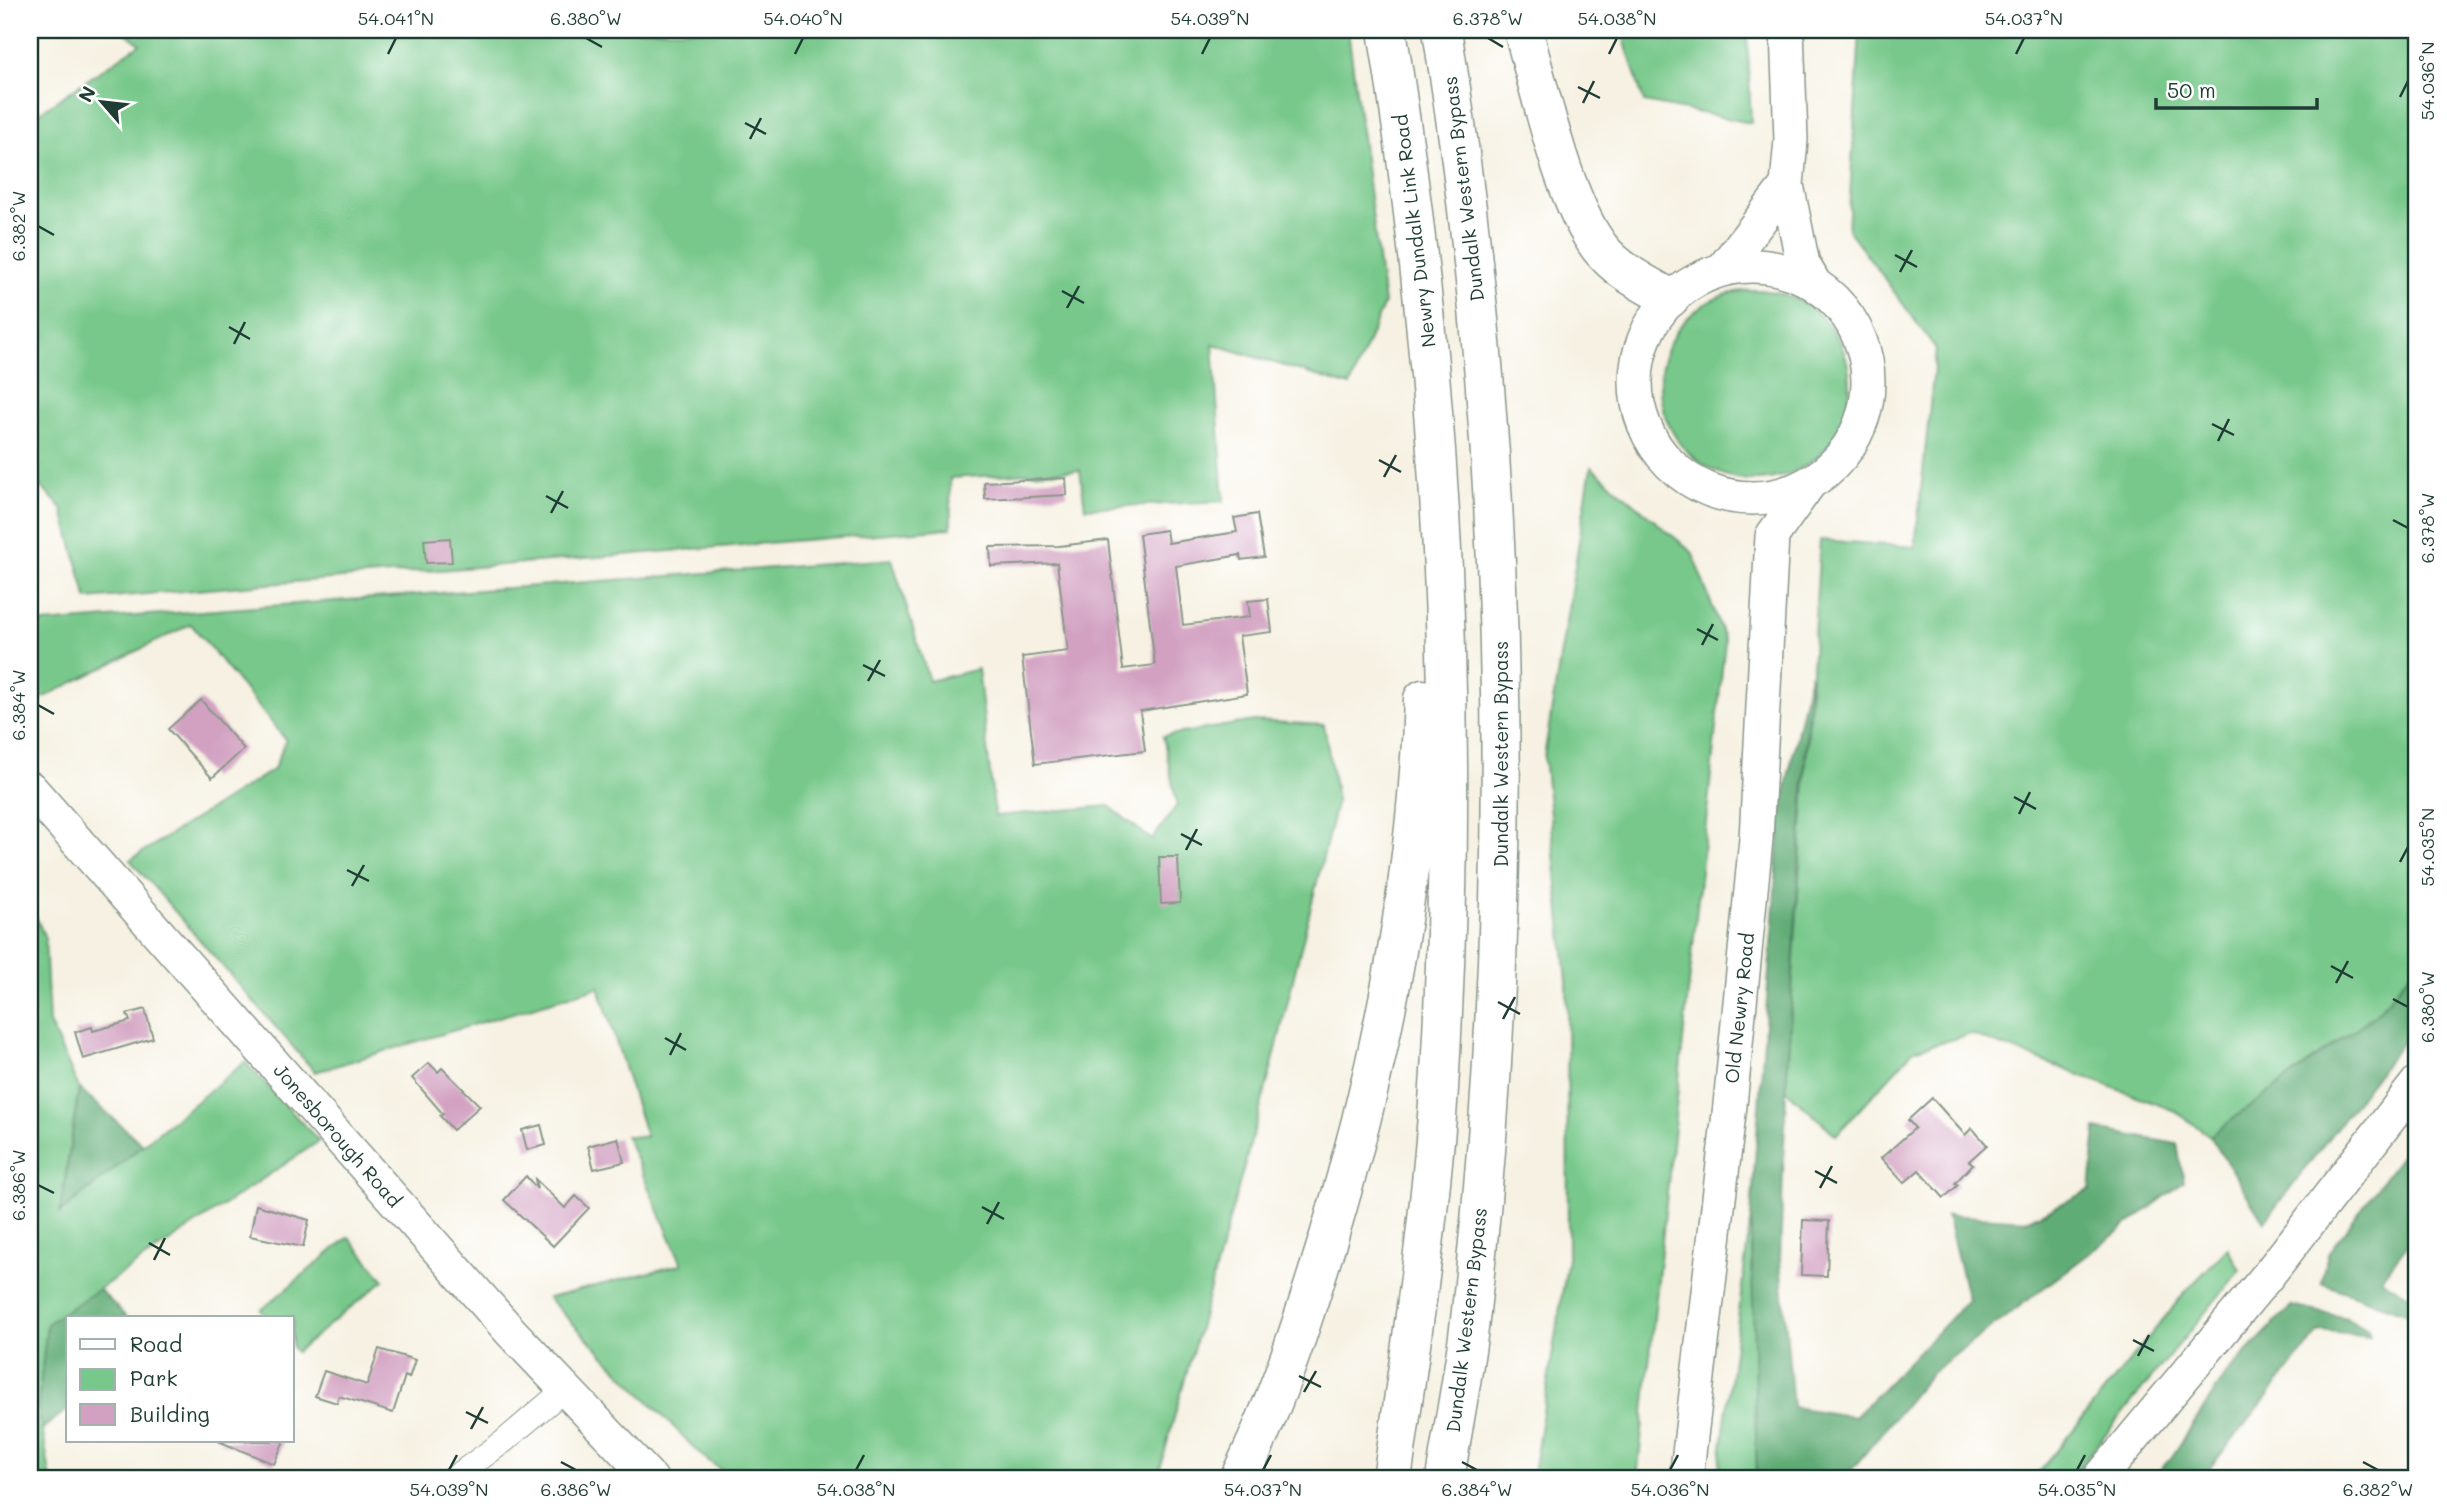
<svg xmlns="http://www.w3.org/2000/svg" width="2447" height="1509" font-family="Mali,sans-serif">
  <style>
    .green { fill: #77c88a; stroke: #4b825f; stroke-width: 2 }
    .forest { fill: #61ac76; stroke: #407455; stroke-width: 2 }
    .building { fill: #d2a0c1 }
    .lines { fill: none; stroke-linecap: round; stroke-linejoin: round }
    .street-casing { stroke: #8a978b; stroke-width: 25 }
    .secondary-casing { stroke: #8a978b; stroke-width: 36 }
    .highway-casing { stroke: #8a978b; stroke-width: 41 }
    .street { stroke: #fff; stroke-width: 23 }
    .secondary { stroke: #fff; stroke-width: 33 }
    .highway { stroke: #fff; stroke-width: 38 }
    .ticks { fill: none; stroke: #1f3d34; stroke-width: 2.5 }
    .labels { text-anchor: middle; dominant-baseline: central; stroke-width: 5; stroke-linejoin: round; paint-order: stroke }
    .street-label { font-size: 19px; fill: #1f3d34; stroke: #fff }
    .neatline { fill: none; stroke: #1f3d34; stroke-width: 2.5 }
    .ticks-label { font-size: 18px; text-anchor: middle; fill: #1f3d34 }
  </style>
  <rect width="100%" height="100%" fill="#fff"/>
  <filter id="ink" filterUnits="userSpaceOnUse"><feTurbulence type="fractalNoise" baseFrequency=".0143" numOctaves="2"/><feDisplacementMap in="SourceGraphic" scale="14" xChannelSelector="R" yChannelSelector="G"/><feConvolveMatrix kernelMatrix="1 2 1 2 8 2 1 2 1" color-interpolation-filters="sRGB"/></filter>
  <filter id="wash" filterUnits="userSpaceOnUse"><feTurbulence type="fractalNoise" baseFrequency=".00686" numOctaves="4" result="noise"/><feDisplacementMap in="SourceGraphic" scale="28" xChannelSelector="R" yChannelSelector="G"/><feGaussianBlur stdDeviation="1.57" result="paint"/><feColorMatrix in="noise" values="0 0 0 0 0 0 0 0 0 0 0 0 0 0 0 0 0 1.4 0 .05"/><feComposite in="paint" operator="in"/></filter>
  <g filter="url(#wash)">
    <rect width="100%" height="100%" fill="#f6f1e2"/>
    <path class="green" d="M122,30H311L328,34V30H1348L1384,303L1350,386L1213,344L1224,501L1085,508L1080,470L950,478L951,528L87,599L62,508L41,487L30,471V119L140,44Z
      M1621,30H1747L1751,123L1644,102Z
      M1860,30H2417V965L2376,1014L2210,1136L2175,1111L1971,1034L1914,1050L1836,1135L1786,1090L1820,540L1915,547L1936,349L1848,229Z
      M1660 385a95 95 0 1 1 190 0a95 95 0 1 1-190 0Z
      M1591,467L1692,552L1725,641L1637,1479H1532L1568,1258L1567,981L1544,757Z
      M892,559L929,681L978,669L995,816L1109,806L1152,840L1177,805L1163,736L1254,721L1324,725L1337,800L1271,1070L1157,1479H733L701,1455L548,1298L682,1264L626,1136L646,1137L599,987L315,1072L130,860L274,769L286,740L191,624L30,704V624Z
      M30,903L45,938L49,1023L79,1088L60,1212L245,1062L319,1141L47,1324L38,1406L51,1479H30Z
      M1751,1215L1757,1479H1718Z
      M349,1237L384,1280L296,1352L292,1347V1318H268L261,1310Z
      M2228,1248L2240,1270L2069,1479H2033L2188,1289Z"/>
    <path class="forest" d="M1810,674L1786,1090L1780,1260L1793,1407L1855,1417L1968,1300L1947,1215L2028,1220L2090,1190L2096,1129L2177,1144L2184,1182L1931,1373L1844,1479H1757L1751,1215L1781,810Z
      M2417,965V1023L2264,1222L2210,1136L2376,1014Z
      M79,1088L143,1145L60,1213Z
      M2417,1135V1232L2381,1279L2417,1301L2416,1317L2321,1283L2328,1253Z
      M99,1289L127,1318H68V1409L42,1429L38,1406L47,1324Z
      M2291,1306L2347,1318L2368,1330L2370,1337L2320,1331L2201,1479H2152L2171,1458L2227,1373Z"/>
    <g id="blocks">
      <path class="building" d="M1066,478L1067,495L985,499L984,482Z
        M1257,514L1264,557L1241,560L1240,555L1176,566L1183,625L1250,617L1248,601L1268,599L1272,632L1239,636L1247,694L1140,711L1145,751L1035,764L1022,657L1068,651L1057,563L991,566L990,547L1059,546L1108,540L1123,669L1155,665L1139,534L1166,530L1168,543L1237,532L1234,518Z
        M450,538L452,562L426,563L424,540Z
        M201,700L244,749L212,778L168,729Z
        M1159,857H1178L1180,903L1161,904Z
        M145,1009L153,1038L83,1059L75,1032L92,1027L93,1031L130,1021L127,1014Z
        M429,1063L438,1072L442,1068L480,1106L453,1130L440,1116L443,1114L412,1078Z
        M1932,1098L1965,1135L1972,1128L1987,1145L1969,1161L1973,1164L1955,1183L1958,1185L1944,1198L1919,1170L1904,1183L1881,1158L1915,1128L1908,1120Z
        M541,1125L546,1145L527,1150L522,1130Z
        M618,1138L624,1162L594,1169L588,1146Z
        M526,1176L537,1189L535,1179L565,1208L576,1196L589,1208L553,1246L504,1200Z
        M256,1205L309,1220L303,1247L250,1236Z
        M1803,1220L1829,1221L1827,1276L1801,1275Z
        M379,1349L415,1360L409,1378L405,1376L393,1413L339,1396L337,1403L315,1396L324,1371L367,1385Z
        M218,1441H284L274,1464Z"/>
    </g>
  </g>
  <g filter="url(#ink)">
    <use href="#blocks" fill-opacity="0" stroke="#8a978b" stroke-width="2"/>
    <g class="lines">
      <g class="street-casing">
        <path id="street" d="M452,1479L503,1442L565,1389"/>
      </g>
      <g class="secondary-casing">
        <path id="secondary" d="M1787,30L1791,140L1787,185L1803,264L1813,281
          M1636 382a116 116 0 1 1 232 0a116 116 0 1 1-232 0Z
          M1722,270L1787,185
          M30,788L511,1332L651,1479
          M1686,1479L1730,1105L1756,839L1772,536L1809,484
          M2099,1479L2269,1274L2417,1083"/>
      </g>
      <g class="highway-casing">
        <path id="highway" d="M1387,30C1443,375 1460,724 1440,1072C1432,1209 1411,1344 1392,1479
          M1442,30C1510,457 1518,891 1470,1320C1464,1373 1453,1426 1445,1479
          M1523,30C1540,90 1563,200 1600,248C1618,271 1645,284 1670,298
          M1239,1479C1277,1402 1304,1318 1329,1236C1382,1061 1417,882 1423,699"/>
      </g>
      <use href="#street" class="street"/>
      <use href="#secondary" class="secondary"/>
      <use href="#highway" class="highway"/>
    </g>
  </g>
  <path class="ticks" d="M586,38L602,47M1488,38L1503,47M388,54L396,38M795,54L803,38M1202,54L1210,38M1609,54L1617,38M2016,54L2024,38M1578,87L1600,98M2400,97L2408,81M1583,103L1594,81M745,123L766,134M750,139L761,118M38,226L54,235M1895,255L1917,267M1900,272L1912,250M1062,291L1084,303M1067,308L1079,286M229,327L250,339M234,344L245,322M2212,424L2234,435M2218,441L2229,419M1379,460L1401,472M1384,477L1396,455M546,496L568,508M551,513L563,491M2393,520L2408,528M1697,629L1718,640M1702,645L1713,624M863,665L885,676M868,681L880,660M38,705L54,714M2014,797L2036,809M2019,814L2030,792M1181,834L1202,845M1186,850L1197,829M2400,862L2408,847M347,870L369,881M352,886L364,865M2331,966L2353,978M2336,983L2348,961M2393,999L2408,1007M1498,1002L1520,1014M1503,1019L1515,997M665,1038L686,1050M670,1055L681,1033M1815,1171L1837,1183M38,1185L54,1193M1820,1188L1832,1166M982,1207L1004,1219M987,1224L999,1202M149,1243L170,1255M154,1260L165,1238M2133,1340L2154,1351M2138,1356L2149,1335M1299,1376L1321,1387M1304,1392L1316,1371M466,1412L488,1423M471,1429L483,1407M561,1462L576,1470M1462,1462L1477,1470M2363,1462L2378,1470M449,1470L457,1455M856,1470L864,1455M1263,1470L1271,1455M1670,1470L1678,1455M2077,1470L2085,1455"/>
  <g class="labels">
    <g class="street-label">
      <text transform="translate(1463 189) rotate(-97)">Dundalk Western Bypass</text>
      <text transform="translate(1414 231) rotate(-97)">Newry Dundalk Link Road</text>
      <text transform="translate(1500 754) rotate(-90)">Dundalk Western Bypass</text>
      <text transform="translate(1739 1008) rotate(-84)">Old Newry Road</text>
      <text transform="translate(338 1135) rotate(49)">Jonesborough Road</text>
      <text transform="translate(1466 1320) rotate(-83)">Dundalk Western Bypass</text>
    </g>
  </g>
  <rect width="2447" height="1509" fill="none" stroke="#fff" stroke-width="77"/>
  <rect x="66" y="1316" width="228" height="126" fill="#ffffff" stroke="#a5b1ae" stroke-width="2"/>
  <rect x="80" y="1339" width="35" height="10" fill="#ffffff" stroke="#a5b1ae" stroke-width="2"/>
  <text x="130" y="1352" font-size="21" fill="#1f3d34">Road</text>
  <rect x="80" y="1369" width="35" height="21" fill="#77c88a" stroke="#a5b1ae" stroke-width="2"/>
  <text x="130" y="1386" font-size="21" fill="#1f3d34">Park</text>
  <rect x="80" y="1404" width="35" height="21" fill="#d2a0c1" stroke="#a5b1ae" stroke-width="2"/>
  <text x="130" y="1422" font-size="21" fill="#1f3d34">Building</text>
  <g transform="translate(102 102) rotate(298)" stroke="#ffffff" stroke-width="5" paint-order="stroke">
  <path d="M0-5L12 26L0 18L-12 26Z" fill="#1f3d34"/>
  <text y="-10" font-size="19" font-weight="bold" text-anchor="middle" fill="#1f3d34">N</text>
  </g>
  <path d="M2156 98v10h161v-10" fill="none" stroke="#1f3d34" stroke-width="3.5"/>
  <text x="2167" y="98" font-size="21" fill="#1f3d34" stroke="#ffffff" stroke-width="5" paint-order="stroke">50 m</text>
  <rect x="38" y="38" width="2370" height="1432" class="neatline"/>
  <g class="ticks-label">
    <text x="396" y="25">54.041°N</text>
    <text x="586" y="25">6.380°W</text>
    <text x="803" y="25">54.040°N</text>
    <text x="1210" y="25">54.039°N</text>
    <text x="1488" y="25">6.378°W</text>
    <text x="1617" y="25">54.038°N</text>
    <text x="2024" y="25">54.037°N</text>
    <text transform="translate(2428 81) rotate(-90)" y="6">54.036°N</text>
    <text transform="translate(19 226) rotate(-90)" y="6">6.382°W</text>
    <text transform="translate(2428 528) rotate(-90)" y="6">6.378°W</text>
    <text transform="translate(19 705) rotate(-90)" y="6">6.384°W</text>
    <text transform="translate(2428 847) rotate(-90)" y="6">54.035°N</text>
    <text transform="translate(2428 1007) rotate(-90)" y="6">6.380°W</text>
    <text transform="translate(19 1185) rotate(-90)" y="6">6.386°W</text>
    <text x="449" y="1496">54.039°N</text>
    <text x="576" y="1496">6.386°W</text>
    <text x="856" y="1496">54.038°N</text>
    <text x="1263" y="1496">54.037°N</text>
    <text x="1477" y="1496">6.384°W</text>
    <text x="1670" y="1496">54.036°N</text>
    <text x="2077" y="1496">54.035°N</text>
    <text x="2378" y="1496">6.382°W</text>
  </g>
</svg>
